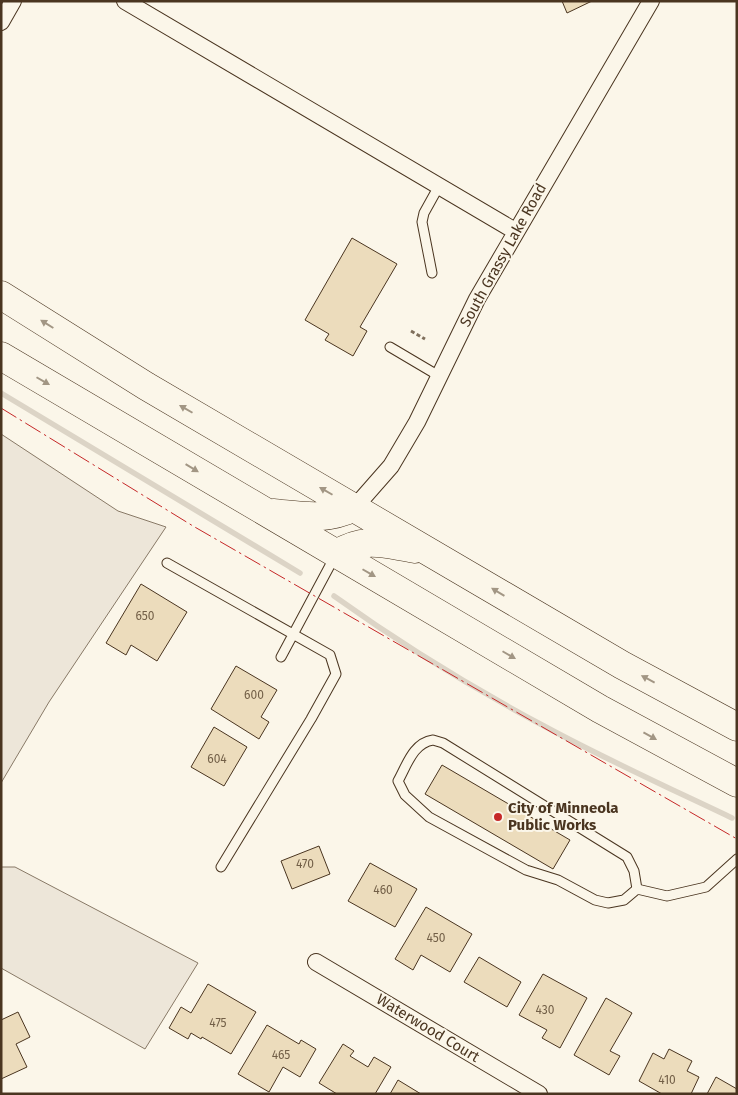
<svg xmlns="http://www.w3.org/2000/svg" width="738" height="1095" font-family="'Fira Sans',sans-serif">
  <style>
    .green { fill: #ede6d9; stroke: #887966 }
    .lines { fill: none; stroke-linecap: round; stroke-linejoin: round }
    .stream { stroke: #dcd4c6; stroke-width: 5.5 }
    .building { fill: #ecdcbc; stroke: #4a3520 }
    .lane-casing { stroke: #4a3520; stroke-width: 11 }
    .street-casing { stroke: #4a3520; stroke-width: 18 }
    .highway-casing { stroke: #4a3520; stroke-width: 29 }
    .path { stroke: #7f6f5c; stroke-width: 3; stroke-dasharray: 4 2.5; stroke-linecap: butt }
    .lane { stroke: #fbf6e9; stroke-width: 9 }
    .street { stroke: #fbf6e9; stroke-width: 16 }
    .highway { stroke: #fbf6e9; stroke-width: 28 }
    .power { stroke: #c62828; stroke-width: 1; stroke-dasharray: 18 4 2.5 4; stroke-linecap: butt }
    .oneway { fill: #a29684 }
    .poi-dot { fill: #c62828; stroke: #fbf6e9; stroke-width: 2 }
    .labels { text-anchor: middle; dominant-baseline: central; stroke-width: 4; stroke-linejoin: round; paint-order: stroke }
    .number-label { font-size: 12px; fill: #725f47 }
    .street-label { font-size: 15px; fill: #4a3520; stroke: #fbf6e9 }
    .poi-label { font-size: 15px; font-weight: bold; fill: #4a3520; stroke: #fbf6e9; text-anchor: start }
  </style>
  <rect width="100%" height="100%" fill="#fbf6e9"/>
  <path class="green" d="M1,434L118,511L166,527L49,702L1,783Z
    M1,867H15L198,963L145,1049L1,968Z"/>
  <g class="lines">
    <path class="stream" d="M1,393L300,573
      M334,596C401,644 471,687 544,726C605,759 669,788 732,818"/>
  </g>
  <path class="building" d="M562,1H592L567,13Z
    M352,238L397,264L360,327L367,331L353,356L325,340L329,334L305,320Z
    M141,584L187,612L157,661L131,645L126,655L106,643Z
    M236,666L277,690L261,717L269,722L259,739L211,709Z
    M214,727L247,747L224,786L191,767Z
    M442,765L570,840L553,869L425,794Z
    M319,846L330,874L292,889L281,861Z
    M370,863L417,889L395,927L348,901Z
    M426,907L472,934L450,972L421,955L413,970L395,959Z
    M479,957L521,982L507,1007L464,982Z
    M543,974L587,998L560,1048L542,1038L547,1030L519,1015Z
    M208,984L256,1012L231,1054L202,1037L201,1039L191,1033L188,1039L169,1028L181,1007L191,1013Z
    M606,998L632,1013L610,1051L620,1056L609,1075L574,1055Z
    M18,1012L30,1037L16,1044L27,1067L1,1079V1020Z
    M267,1025L299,1044L301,1040L316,1049L300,1077L283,1067L269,1092L238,1074Z
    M343,1044L354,1051L350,1056L368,1067L374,1057L391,1067L375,1094H337L319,1083Z
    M669,1049L692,1061L687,1071L699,1077L691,1094H662L639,1081L653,1053L664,1059Z
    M716,1077L737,1089V1094H707Z
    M398,1080L421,1094H390Z"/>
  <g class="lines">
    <g class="lane-casing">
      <path id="lane" d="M432,273L422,222L424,213L439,186
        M390,347L439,376
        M167,563L330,655L336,674L311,719L221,867
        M281,657L335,556
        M433,740L443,743L627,857L634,871L637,889L624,900L608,903L595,900L558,880L526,870L429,817L405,795L398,781C407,765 413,743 433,740Z
        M637,889L667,896L706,887L737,859"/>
    </g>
    <g class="street-casing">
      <path id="street" d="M125,1L515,231
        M1,22L13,1
        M355,507L391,466L417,422L477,299L651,1
        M316,962L539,1094"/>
    </g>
    <g class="highway-casing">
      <path id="highway" d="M1,295L146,386L622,665L737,727
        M1,356L600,709L737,783
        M273,513C304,516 325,521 355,507
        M336,554C366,536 383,544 415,549"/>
    </g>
    <path class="path" d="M411,331L425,339"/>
    <use href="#lane" class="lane"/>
    <use href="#street" class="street"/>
    <use href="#highway" class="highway"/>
    <path class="power" d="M1,408L193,526L737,839"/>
  </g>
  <defs><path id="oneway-solid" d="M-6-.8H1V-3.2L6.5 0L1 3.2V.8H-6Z" transform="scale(1.25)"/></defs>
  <g class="oneway">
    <use href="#oneway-solid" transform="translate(47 324) rotate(-148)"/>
    <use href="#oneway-solid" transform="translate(43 381) rotate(30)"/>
    <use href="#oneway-solid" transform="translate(186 409) rotate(-150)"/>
    <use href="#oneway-solid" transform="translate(192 468) rotate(31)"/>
    <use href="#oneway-solid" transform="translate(326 491) rotate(-150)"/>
    <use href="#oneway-solid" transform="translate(369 573) rotate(30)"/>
    <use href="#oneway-solid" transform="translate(498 592) rotate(-149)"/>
    <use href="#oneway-solid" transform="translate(509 655) rotate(30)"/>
    <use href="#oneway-solid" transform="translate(648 679) rotate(-152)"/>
    <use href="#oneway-solid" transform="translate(650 736) rotate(29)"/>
  </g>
  <circle class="poi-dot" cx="498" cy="817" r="5"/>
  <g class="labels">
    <g class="number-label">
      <text x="145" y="616">650</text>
      <text x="254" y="695">600</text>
      <text x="217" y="759">604</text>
      <text x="305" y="864">470</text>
      <text x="383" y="890">460</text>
      <text x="436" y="938">450</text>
      <text x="545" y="1010">430</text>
      <text x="218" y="1023">475</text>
      <text x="281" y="1055">465</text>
      <text x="667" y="1080">410</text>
    </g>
    <g class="street-label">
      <text transform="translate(503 255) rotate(-61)">South Grassy Lake Road</text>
      <text transform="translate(428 1028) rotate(31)">Waterwood Court</text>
    </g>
    <g class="poi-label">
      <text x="508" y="808">City of Minneola<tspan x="508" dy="17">Public Works</tspan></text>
    </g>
  </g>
  <rect width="738" height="1095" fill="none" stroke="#4a3520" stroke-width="5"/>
</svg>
